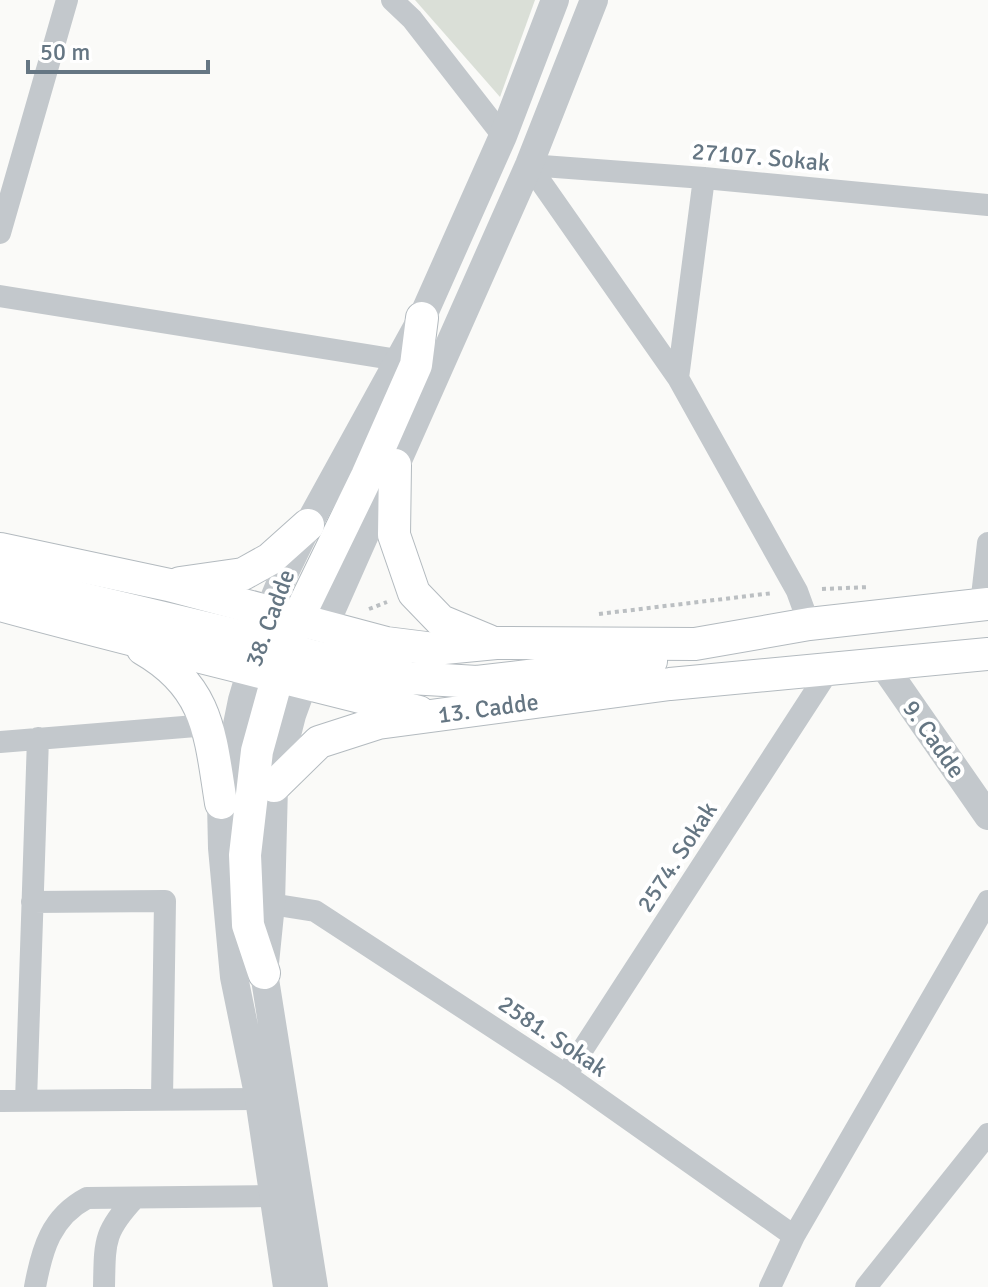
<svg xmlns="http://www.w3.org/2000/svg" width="988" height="1287" font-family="Signika,sans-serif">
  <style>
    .green { fill: #dadfd7 }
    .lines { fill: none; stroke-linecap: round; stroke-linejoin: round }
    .secondary-casing { stroke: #b3babf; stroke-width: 34 }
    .path { stroke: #bbbfc2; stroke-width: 4; stroke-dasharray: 4 4; stroke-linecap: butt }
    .minor { stroke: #c3c8cc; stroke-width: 22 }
    .tertiary { stroke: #c3c8cc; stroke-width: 28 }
    .secondary { stroke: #fff; stroke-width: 32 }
    .labels { text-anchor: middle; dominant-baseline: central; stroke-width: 8; stroke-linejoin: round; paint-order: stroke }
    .street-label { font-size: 24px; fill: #657683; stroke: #fff }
  </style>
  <rect width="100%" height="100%" fill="#fafaf8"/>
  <path class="green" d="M415,0H535L500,97Z"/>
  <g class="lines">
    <g class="secondary-casing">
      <g id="secondary">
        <path d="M395,465L394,535L414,593L441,621L489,641"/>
        <path d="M0,549L169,585L386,643L434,649L496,643L695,644L809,624L988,604"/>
        <path d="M0,579L260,641L312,656L410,678L477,682L651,661"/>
        <path d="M180,583L243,574L270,559L308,525"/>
        <path d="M0,605C139,643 279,676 419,712"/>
        <path d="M143,649C209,687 210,734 221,803"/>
        <path id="s1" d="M274,786L319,742L378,723L670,684L988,654"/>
        <path d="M264,973L248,925L245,855L257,751L278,675L297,620L367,476L416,365L422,318"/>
      </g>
    </g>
    <path class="path" d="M822,589L869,587
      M369,609L387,602
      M599,614L773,593"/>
    <path class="minor" d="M392,0L412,19L503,136
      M529,165L678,378L797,591L809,624
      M529,165L704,178L988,205
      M0,233L67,0
      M0,296L398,360
      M678,378L704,178
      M981,605L988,543
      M0,742L208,725
      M32,902L165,901L162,1099
      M271,904L315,911L566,1075L794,1236
      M566,1075L831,667
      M0,1101L259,1099
      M26,1101L38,738
      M35,1287C42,1249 51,1217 87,1198L273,1196
      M104,1287C105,1242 103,1232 135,1198
      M770,1287L794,1236L988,901
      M866,1287L988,1134"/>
    <path class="tertiary" d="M881,662L988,816
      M287,1287L259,1099L234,977L222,848L221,803L242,700L268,613L284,574L308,525L422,318L503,136L555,0
      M314,1287L264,973L271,904L274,786L292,715L324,627L529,165L594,0"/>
    <use href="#secondary" class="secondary"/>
  </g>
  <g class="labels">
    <g class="street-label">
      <text transform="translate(761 157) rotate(5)">27107. Sokak</text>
      <text transform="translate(270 618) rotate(-70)">38. Cadde</text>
      <text stroke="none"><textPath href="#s1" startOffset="236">13. Cadde</textPath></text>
      <text transform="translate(934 739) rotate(55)">9. Cadde</text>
      <text transform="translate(677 857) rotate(-57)">2574. Sokak</text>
      <text transform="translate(553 1036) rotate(34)">2581. Sokak</text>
    </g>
  </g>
  <path d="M28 60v12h180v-12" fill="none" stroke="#657683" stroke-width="4"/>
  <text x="40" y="60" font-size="24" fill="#657683" stroke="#ffffff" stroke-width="6" paint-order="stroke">50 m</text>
</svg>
